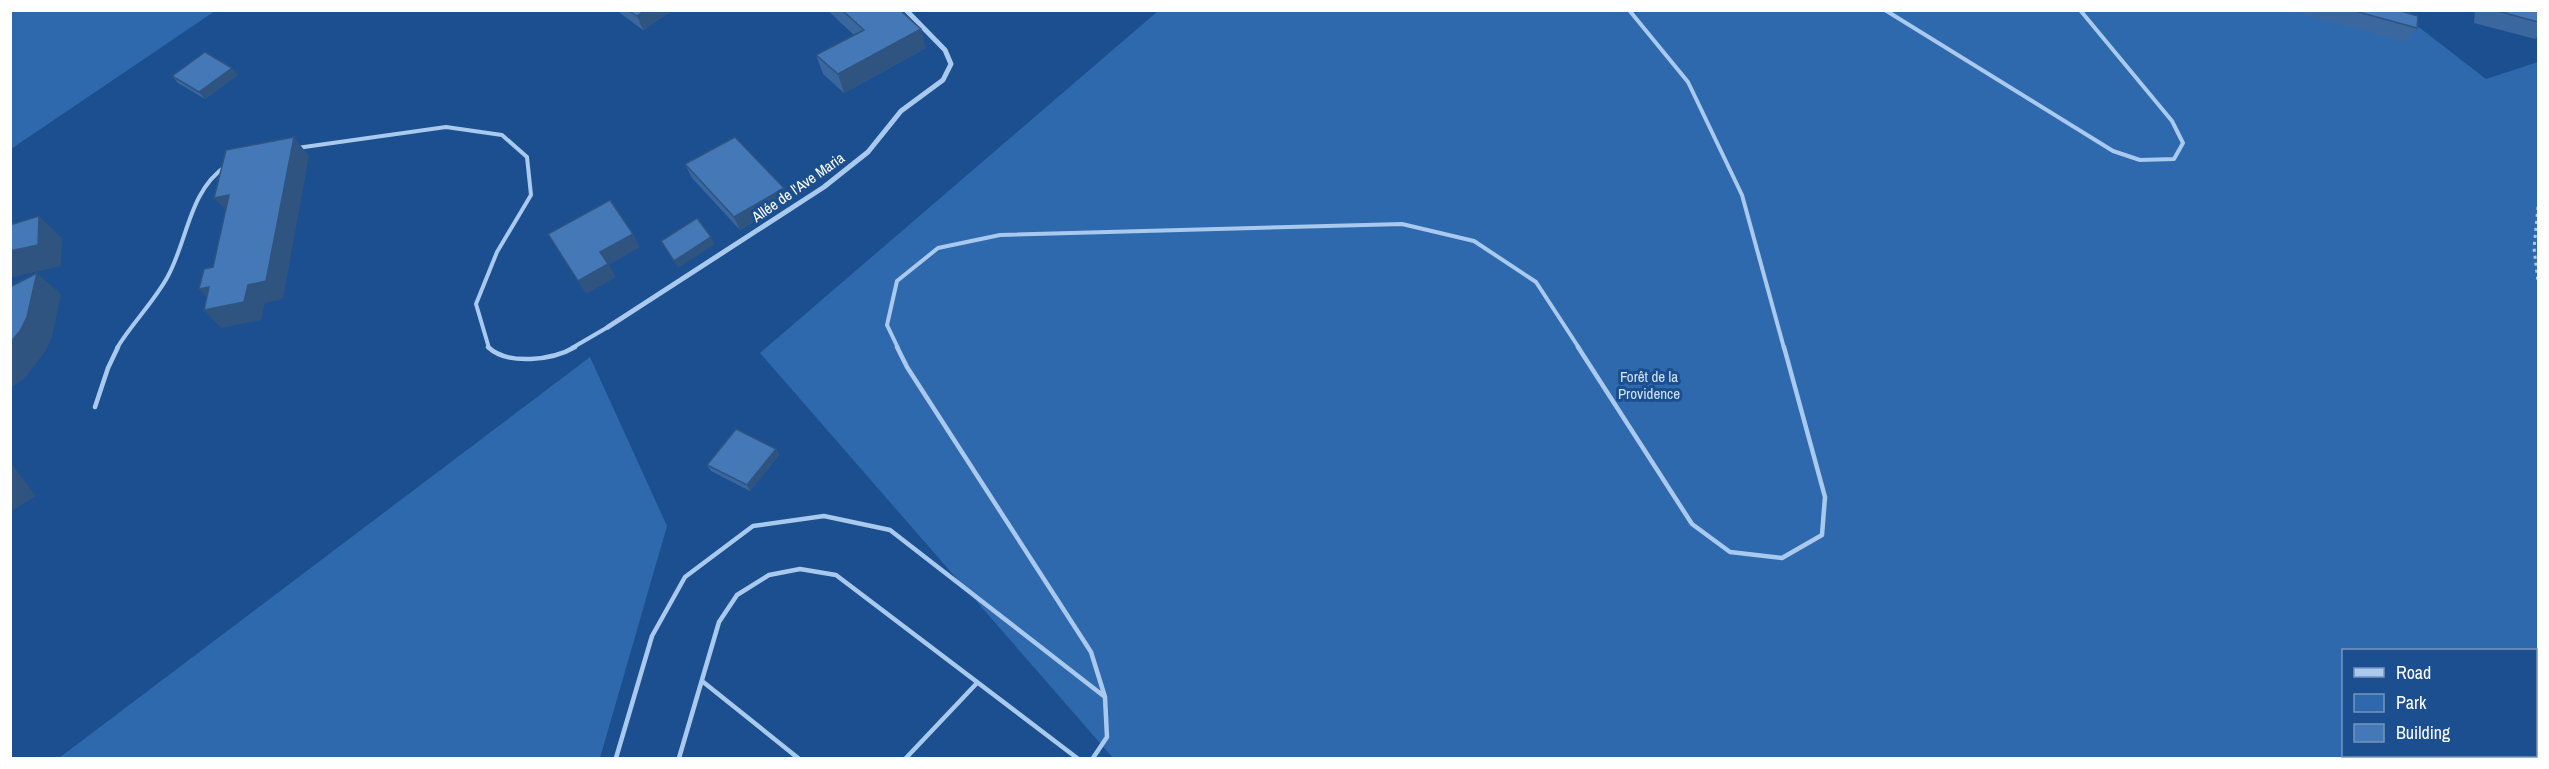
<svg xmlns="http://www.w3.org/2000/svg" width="2549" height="769" font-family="'Archivo Narrow',sans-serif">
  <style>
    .green { fill: #2e69ad; fill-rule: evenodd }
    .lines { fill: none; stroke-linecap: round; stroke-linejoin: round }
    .path { stroke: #a9c9ee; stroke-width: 3; stroke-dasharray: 3 4; stroke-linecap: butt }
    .lane-far1 { stroke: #a9c9ee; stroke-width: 4 }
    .lane { stroke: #a9c9ee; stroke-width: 4.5 }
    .street { stroke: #a9c9ee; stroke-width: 5 }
    .wall { fill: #3a679d }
    .shaded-wall { fill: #305480 }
    .building { fill: #4478b7; stroke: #305480; stroke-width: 1.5 }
    .labels { text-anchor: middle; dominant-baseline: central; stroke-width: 6; stroke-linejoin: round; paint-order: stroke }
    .street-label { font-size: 15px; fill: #fff; stroke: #1b4f8f }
    .park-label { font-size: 15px; fill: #cfe3fa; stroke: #1b4f8f }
  </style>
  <rect width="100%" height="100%" fill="#1b4f8f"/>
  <path class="green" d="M11,10H215V11L11,149Z
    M1158,11H2398L2486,79L2538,62V758H1113L760,353ZM2344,650H2536V756H2344Z
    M590,357L667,526L600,758H59Z"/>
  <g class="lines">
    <path class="path" d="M2538,207L2534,248L2538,282"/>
    <path class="lane-far1" d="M1629,10L1688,82L1742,195L1784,348
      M1885,10L2113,151L2140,160L2174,159L2183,143L2172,121L2080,10
      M297,148L446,127L502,135L527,157L531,195L497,252L476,304L489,348
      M117,348C132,323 154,302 168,276C188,239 189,191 226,166
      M572,348L608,327
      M898,348L887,325L897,281L938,248L1000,235L1402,224L1474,241L1536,282L1579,348"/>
    <path class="lane" d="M488,347C508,366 553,360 575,347
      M897,347L907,367L1091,652L1105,697L1107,737L1093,758
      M1578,347L1692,524L1730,552L1782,558L1822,535L1825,497L1784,347
      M95,407L108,368L118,347
      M702,681L798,758
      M616,758L652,636L685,577L753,526L824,516L890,530L1105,697
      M679,758L719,622L737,595L769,575L800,569L836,575L1077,758
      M906,758L977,683"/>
    <path class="street" d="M608,327L824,187L868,152L901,111L943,80L951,64L945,50L906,10"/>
  </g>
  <path class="wall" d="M616,10H673L643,30Z
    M827,10H900L926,48L844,93L823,74L816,55L854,35Z
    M2291,10H2412L2409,14L2417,28L2406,42L2291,11Z
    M2475,10H2538V36L2535,39L2474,23Z
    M238,75L205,99L178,83L172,76Z
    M685,164L784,188L790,201L740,230L692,178Z
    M776,449L779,455L750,491L711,471L707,465Z"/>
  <path class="shaded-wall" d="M645,10H673L643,30L637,16Z
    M921,29L926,48L844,93L838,74Z
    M232,68L238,75L205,99L199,92Z
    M294,137L309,156L283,299L265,303L261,320L221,328L204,310L248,285Z
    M784,188L790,201L740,230L734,217Z
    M229,195L231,216L214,198Z
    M39,216L62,238L61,266L10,278V251Z
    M633,234L640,247L609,265L616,277L586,294L578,281L600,252Z
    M711,237L715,244L678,268L674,261Z
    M37,273L61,294L52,337L45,352L24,379L10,388V343Z
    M209,287L217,307L199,289Z
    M776,449L779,455L750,491L747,485Z
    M10,462L36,496L10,512Z"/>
  <path class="building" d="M628,10H645L637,16Z
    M842,10H900L921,29L838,74L816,55L864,30Z
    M2351,10H2397L2418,16L2417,28Z
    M2494,10H2538V22Z
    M205,52L232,68L199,92L172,76Z
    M294,137L266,281L248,285L244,302L204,310L209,287L199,289L204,269L213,267L229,195L214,198L226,150Z
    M735,137L784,188L734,217L685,164Z
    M610,200L633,234L600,252L608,264L578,281L548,234Z
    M39,216L38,245L10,251V225Z
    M697,218L711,237L674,261L661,241Z
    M37,273L27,317L20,331L10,343V287Z
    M736,429L776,449L747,485L707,465Z"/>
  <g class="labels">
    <g class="street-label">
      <text transform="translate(798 187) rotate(-35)">Allée de l'Ave Maria</text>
    </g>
    <g class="park-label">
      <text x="1649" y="376">Forêt de la<tspan x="1649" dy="17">Providence</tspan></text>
    </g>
  </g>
  <rect width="2549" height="769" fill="none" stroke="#ffffff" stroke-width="24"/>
  <rect x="2342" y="649" width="195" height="108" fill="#1b4f8f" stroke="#7695bc" stroke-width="1.5"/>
  <rect x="2354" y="668" width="30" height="9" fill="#a9c9ee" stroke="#7695bc" stroke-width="1.5"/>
  <text x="2396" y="679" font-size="18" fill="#ffffff">Road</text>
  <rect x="2354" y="694" width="30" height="18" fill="#2e69ad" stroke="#7695bc" stroke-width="1.5"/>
  <text x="2396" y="709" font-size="18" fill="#ffffff">Park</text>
  <rect x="2354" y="724" width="30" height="18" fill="#4478b7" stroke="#7695bc" stroke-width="1.5"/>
  <text x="2396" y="739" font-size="18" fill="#ffffff">Building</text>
</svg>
